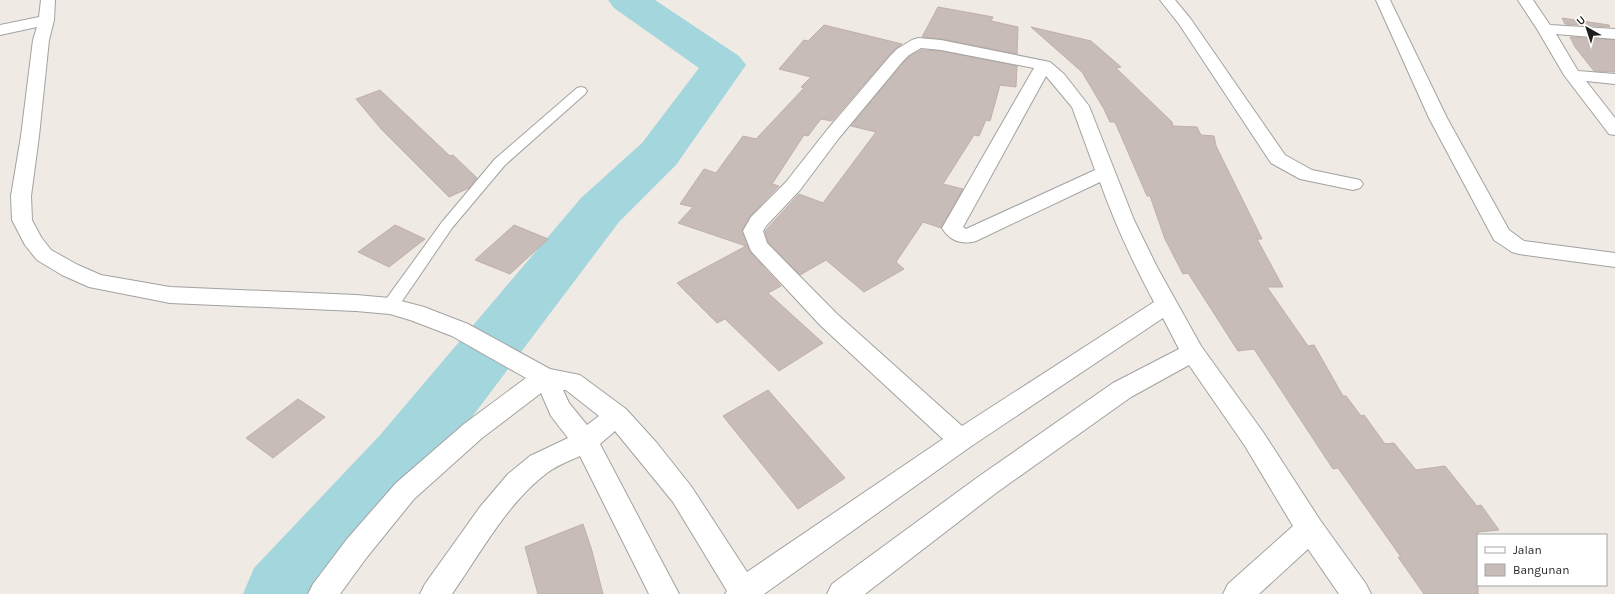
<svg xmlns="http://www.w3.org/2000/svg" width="1615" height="594" font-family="Karla,sans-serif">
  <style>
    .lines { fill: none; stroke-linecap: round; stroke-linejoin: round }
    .river { fill: #a4d6dd; fill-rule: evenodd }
    .building { fill: #c7bcb7; stroke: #c1afa6 }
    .service-casing { stroke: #a2a2a2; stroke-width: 2 }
    .minor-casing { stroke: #a2a2a2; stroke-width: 2 }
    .service { fill: #fff; fill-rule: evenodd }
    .minor { fill: #fff; fill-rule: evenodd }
  </style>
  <rect width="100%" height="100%" fill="#efeae4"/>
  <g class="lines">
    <path class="river" d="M608,0H655L739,56L746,65L676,165L619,222L429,474L329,594H243L254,568L381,434L581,198L642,143L699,68L614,8Z"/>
  </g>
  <path class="building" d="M938,7L993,17L991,21L1018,27L1017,54L941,39L922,37Z
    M1562,18L1609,25L1610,27L1565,24Z
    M824,25L902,44L890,54L832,121L821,119L808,136L804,135L772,184L779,186L750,216L742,230L750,252L781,286L768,293L823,343L779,371L725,319L717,323L677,283L746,246L678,223L693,207L680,204L704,169L716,173L743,136L756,139L804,88L801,87L811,77L779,69L804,40L808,41Z
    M1031,27L1091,41L1121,67L1116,68L1172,122L1173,126L1197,127L1201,135L1214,136L1216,146L1262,239H1257L1283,287H1267L1308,346L1314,345L1343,396H1346L1361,416L1364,415L1385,444L1394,443L1416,470L1445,466L1477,506L1481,505L1499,530L1478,532V594H1424L1398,557H1401L1338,468L1333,469L1254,349L1238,351L1188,273L1183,274L1165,239L1150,196H1147L1115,122H1110L1104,109L1082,72Z
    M1570,37L1615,40V72L1594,71L1575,47Z
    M921,50L941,51L1017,66L1016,87L1000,85L990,121L986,120L979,136L974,135L943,184L963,189L941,228L923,222L896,262L904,269L864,292L826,260L800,275L768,242L765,231L799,194L823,203L876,132L851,126L904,62L910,56Z
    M380,90L450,156L453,155L477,178L469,188L449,197L382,130L356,99Z
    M395,225L425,239L389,267L358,252Z
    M514,225L548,239L510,274L475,260Z
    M768,390L845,478L798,509L723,416Z
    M298,399L325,417L273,458L246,438Z
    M583,524L592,551L603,594H538L525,547Z"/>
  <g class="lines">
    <g class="service-casing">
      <path id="service" d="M581,87L585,88L587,91L585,94L505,165L452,228L396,310L390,312L384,310L382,306L384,302L442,222L495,159L577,88Z"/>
    </g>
    <g class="minor-casing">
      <path id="minor" d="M41,0H55L54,20L49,40L39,136L31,196L32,220L41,237L51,250L78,265L101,275L170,287L356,295L390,298L424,307L468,324L550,369L580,375L626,409L656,442L691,486L747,572L943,439L821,326L751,251L743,231L751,217L786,182L827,130L891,55L897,49L912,40L918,38L941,40L1050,62L1064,74L1089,106L1134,220L1157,267L1201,346L1263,432L1320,520L1366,584L1371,594H1339L1308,549L1259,594H1223L1228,584L1293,526L1245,446L1189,365L1131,397L996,493L865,594H827L832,584L978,477L1113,383L1179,349L1163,318L970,447L764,594H725L727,591L673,502L615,431L600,444L679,594H649L580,456C569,461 556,466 547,473C507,503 480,554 452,594H420L425,584L480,507L508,474L530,456L568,438L551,416L541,393L482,438L414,499L367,557L340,594H308L313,584L347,539L396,483L464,424L526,378L452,336L410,320L390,314L356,311L170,303L89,287L62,275L37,260L25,245L12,220L11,196L21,136L33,40L37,27L0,35V25L39,17ZM921,48L941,50L1034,68L942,228C950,241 962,245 976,241L1100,182C1115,224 1133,263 1154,302L962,426L837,314L767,243L763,231L766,226L800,190L839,138L903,61L909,55ZM1046,76L1072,107L1095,170L966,229L963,227ZM563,390H566L599,416L587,425L569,403Z
        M1160,0H1175L1190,18L1285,155L1312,170L1360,180L1363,184L1360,188L1353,190L1300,179L1271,163L1179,24Z
        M1376,0H1390L1447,118L1509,230L1524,241L1615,253V267L1519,254L1512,252L1494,240L1429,118Z
        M1518,0H1533L1550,25L1615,29V39L1556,34L1578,71L1615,74V84L1586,81L1615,118V135L1609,134L1564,75L1537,29Z"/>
    </g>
    <use href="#service" class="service"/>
    <use href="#minor" class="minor"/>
  </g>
  <rect x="1477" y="534" width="130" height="52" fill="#ffffff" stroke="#a5a5a5"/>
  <rect x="1485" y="547" width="20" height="6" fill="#ffffff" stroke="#a5a5a5"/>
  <text x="1513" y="554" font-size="12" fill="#1e1e1e">Jalan</text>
  <rect x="1485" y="564" width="20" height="12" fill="#c7bcb7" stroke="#a5a5a5"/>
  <text x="1513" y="574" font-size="12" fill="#1e1e1e">Bangunan</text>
  <g transform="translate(1587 28) rotate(321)" stroke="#ffffff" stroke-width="3" paint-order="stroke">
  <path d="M0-3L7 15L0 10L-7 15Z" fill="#1e1e1e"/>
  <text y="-6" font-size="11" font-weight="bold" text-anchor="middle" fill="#1e1e1e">U</text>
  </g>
</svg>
